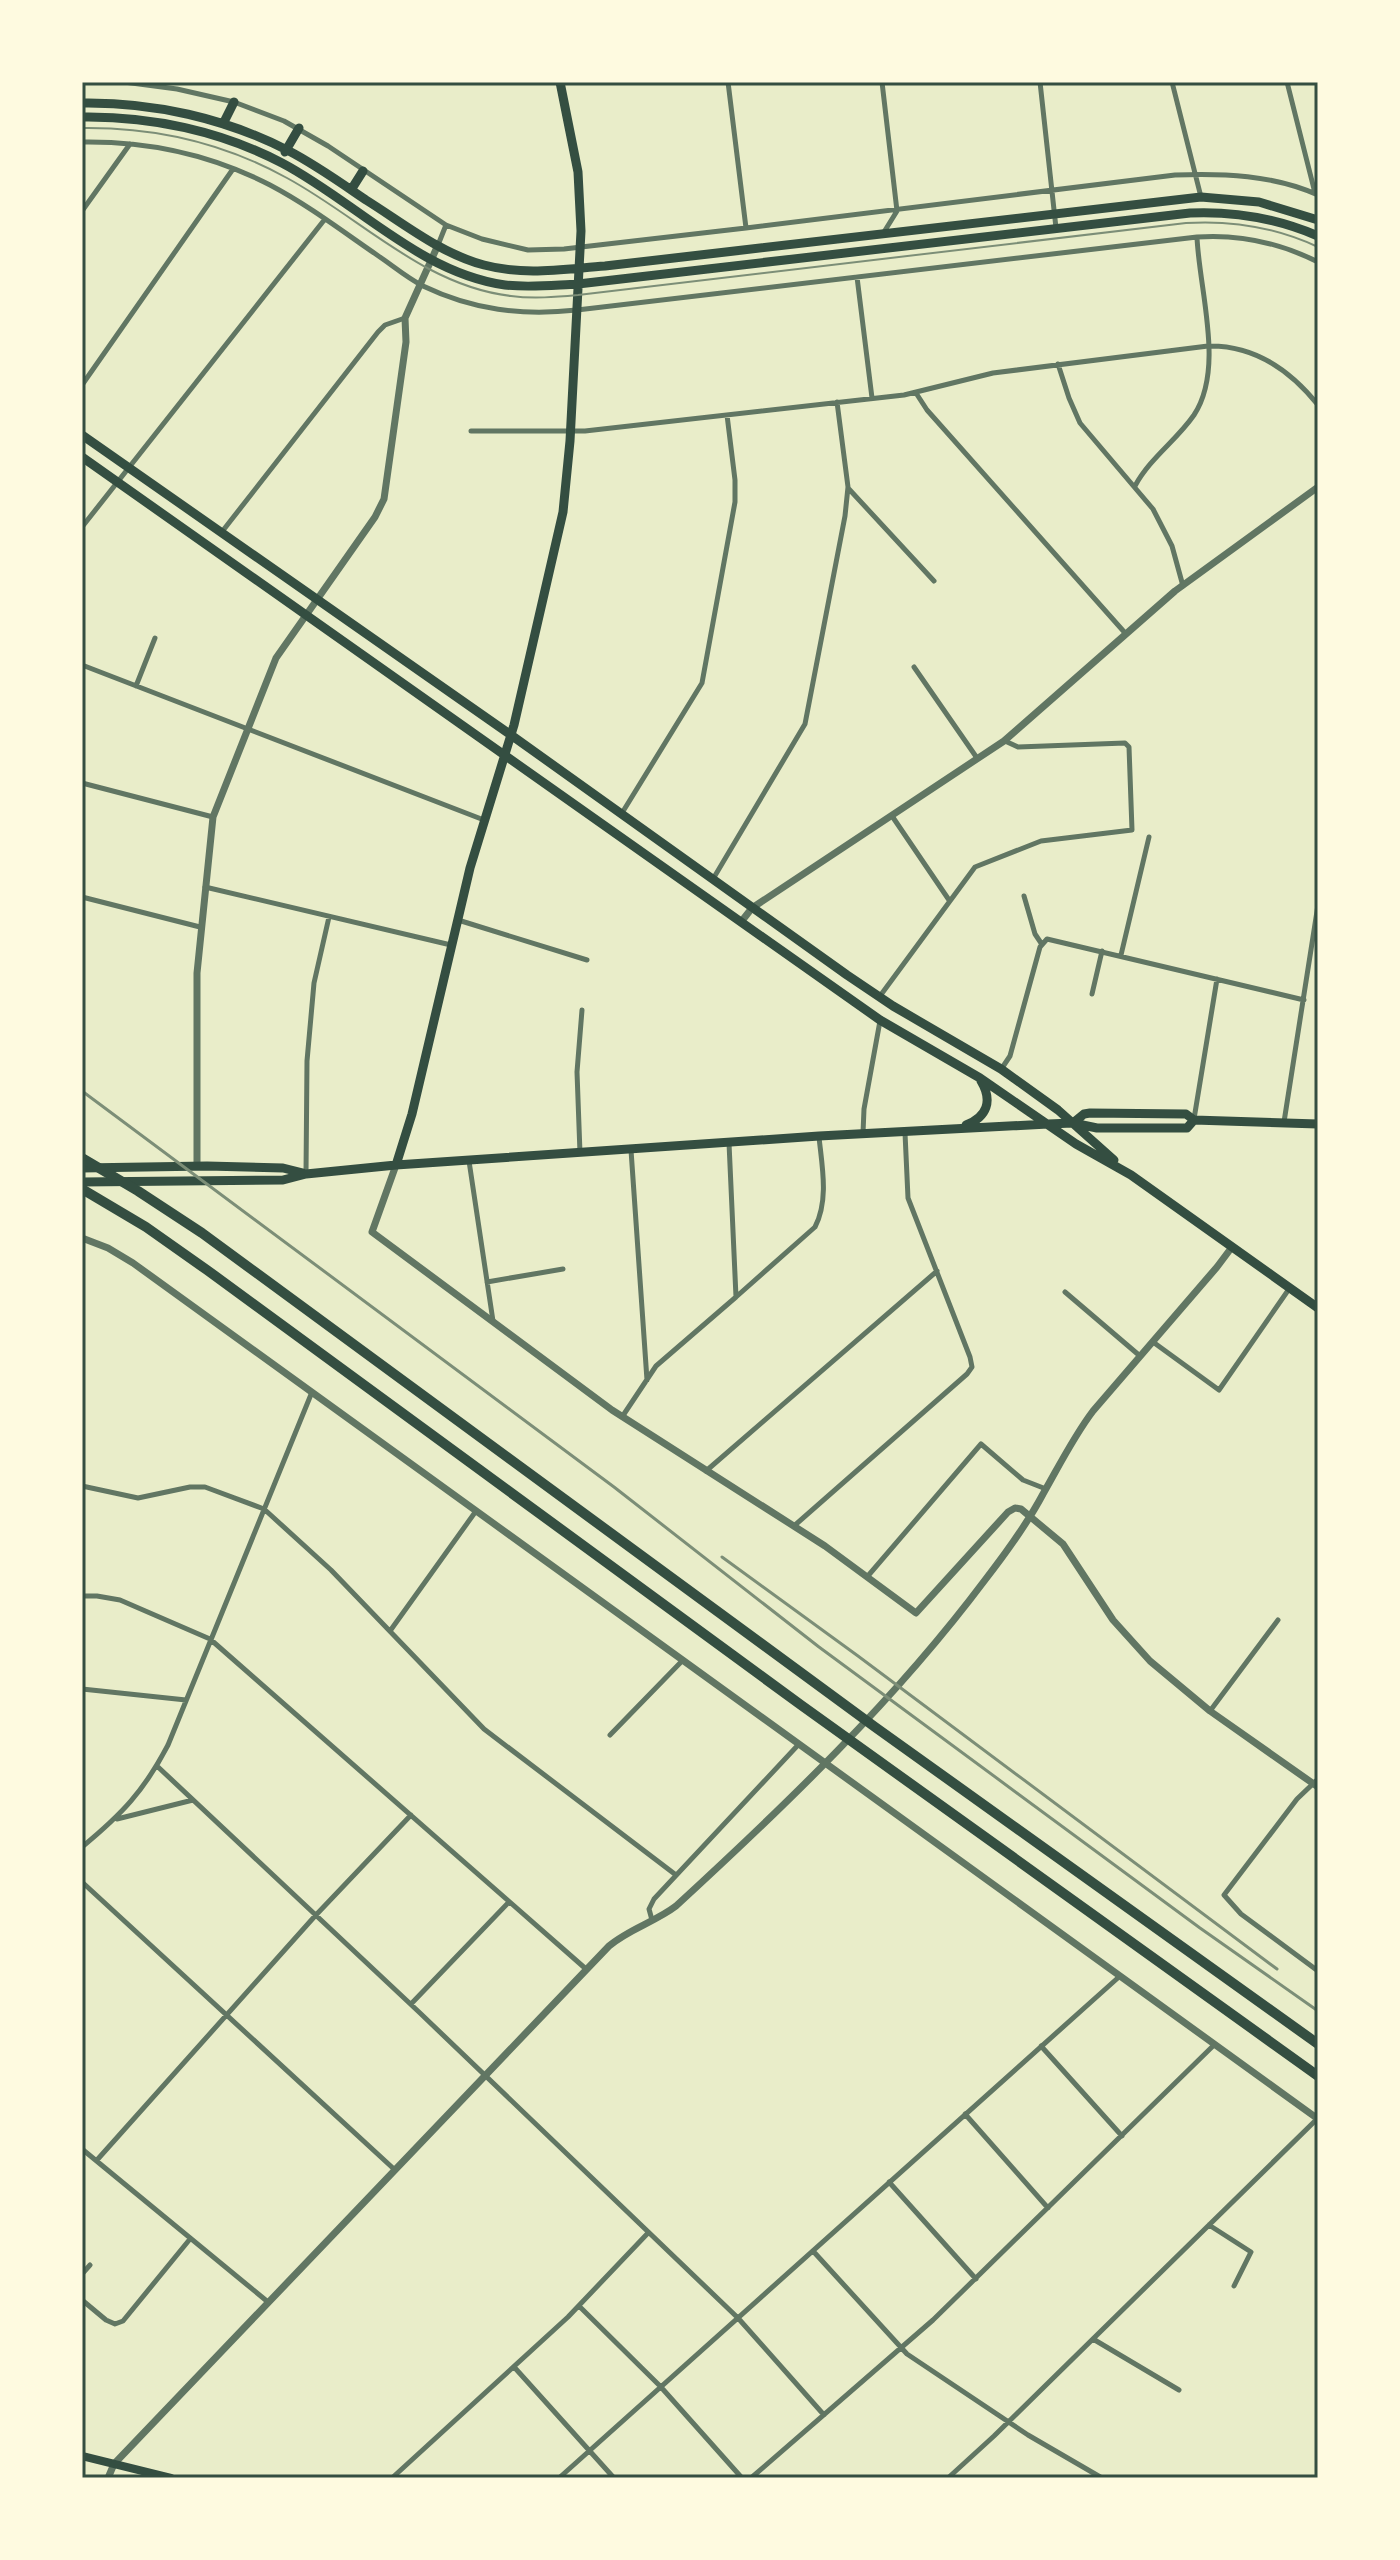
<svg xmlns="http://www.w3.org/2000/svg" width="1400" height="2560" font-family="'Sofia Sans Condensed',sans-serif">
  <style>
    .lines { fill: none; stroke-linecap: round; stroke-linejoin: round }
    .minor { stroke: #617663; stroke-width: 5 }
    .tertiary { stroke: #617663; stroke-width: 7 }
    .secondary { stroke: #344e41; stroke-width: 8 }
    .primary { stroke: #344e41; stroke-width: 9 }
    .motorway { stroke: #344e41; stroke-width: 10 }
    .tram { stroke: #7c8e77; stroke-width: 2 }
    .rail { stroke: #7c8e77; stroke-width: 3 }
    .neatline { fill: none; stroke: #344e41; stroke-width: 3 }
  </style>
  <rect width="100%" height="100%" fill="#e9edc9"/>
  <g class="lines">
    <path class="minor" d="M124,82L177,89L234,102L284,121L328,146L446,225L482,239L528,250L564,249L746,228L1175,175C1222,173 1274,175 1318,195
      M728,82L746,228
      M882,82L897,211L884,232
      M1040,82L1056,228
      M1172,82L1201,197
      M1287,82L1315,193
      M82,142C147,141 212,155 270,185C308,205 342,231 377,255C392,265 407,278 423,286C473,310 522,316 577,310L1197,237C1239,234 1280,243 1318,262
      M82,211L130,144
      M438,245L446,225
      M857,277L872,398
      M1058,364L1069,398L1080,423L1153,509L1172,546L1183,586
      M82,385L233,169
      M916,393L927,410L1126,634
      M471,431H585L904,395L993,373L1208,346C1255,345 1290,370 1318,405
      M1135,486C1150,458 1176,441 1194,415C1225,368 1199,290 1197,237
      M848,488L934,581
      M82,527L325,219
      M221,533L378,332L385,325L405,318
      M82,665L484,820
      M914,667L977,758
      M136,686L155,638
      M82,783L213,817
      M622,813L702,683L735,502V480L727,415
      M892,816L949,900
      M713,879L805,724L845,516L848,487L837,402
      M205,887L451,945
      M1024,896L1035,934L1041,943
      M82,897L200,927
      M458,920L587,960
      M1121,955L1149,837
      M1092,994L1102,951
      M880,996L975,867L1041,841L1132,830L1129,747L1125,743L1018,747L1005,741
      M1002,1068L1010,1056L1040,947L1047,939L1304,1000
      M1194,1119L1217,979
      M1284,1122L1318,905
      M863,1133L864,1109L880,1021
      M631,1150L647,1380
      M580,1153L577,1072L582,1010
      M469,1161L493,1321
      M306,1173L307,1061L314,983L329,917
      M487,1282L563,1269
      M1065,1292L1140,1356
      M736,1297L815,1227C829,1200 822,1166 819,1137
      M1153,1342L1219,1390L1289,1289
      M622,1417L656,1366L736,1297L729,1143
      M706,1471L937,1271
      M82,1486L138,1498L190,1487H205L264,1509L331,1570L484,1729L676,1875
      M794,1526L967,1374L972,1367L970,1357L908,1198L905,1133
      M867,1577L981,1444L1023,1480L1046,1489
      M82,1596H97L120,1600L210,1639L586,1969
      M390,1631L476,1511
      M82,1689L186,1700
      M1210,1711L1278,1620
      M610,1735L683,1660
      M157,1766L420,2013L738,2318L824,2415
      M1318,1779L1297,1799L1224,1895L1241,1914L1318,1971
      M117,1819L193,1800
      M82,1847C122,1814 144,1791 168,1745L312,1392
      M82,1882L395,2170
      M652,1920L649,1909L654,1899L799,1744
      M411,2004L509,1902
      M1041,2046L1122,2136
      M965,2114L1048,2208
      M82,2149L268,2302
      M97,2160L315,1916L411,1815
      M889,2182L976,2279
      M1209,2225L1251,2252L1234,2286
      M813,2251L907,2354L1028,2435L1102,2478
      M82,2274L90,2265
      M82,2300L106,2320L115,2324L123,2321L190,2239
      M579,2306L660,2386L742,2478
      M1093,2339L1179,2390
      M515,2368L614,2478
      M392,2478L568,2317L648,2233
      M559,2478L1120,1976
      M751,2478L933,2320L1214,2045
      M948,2478L994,2436L1317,2119"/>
    <path class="tertiary" d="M741,922L752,908L1004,741L1175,591L1318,487
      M396,1165L372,1232L612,1410L825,1546L916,1613L1008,1512L1015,1508L1021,1509L1063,1544L1113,1620L1150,1661L1210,1711L1318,1787
      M197,1166V973L213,817L276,658L375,517L384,499L406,342L405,318L438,245
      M82,1238L108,1248L133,1263L1318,2119
      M108,2478L114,2464L609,1946C629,1929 655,1922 676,1906C786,1805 895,1700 985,1580C1006,1553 1027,1524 1043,1494C1059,1466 1074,1436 1093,1411L1217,1267L1232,1247"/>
    <path class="secondary" d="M82,2456L171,2478"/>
    <path class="primary" d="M82,103C153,102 225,118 289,151C316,165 341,183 366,200C403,223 441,254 484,265C525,276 564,269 605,266L1201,197L1259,202L1318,220
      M82,117C151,116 221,131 282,163C356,202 420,273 505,285C530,288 554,285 578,284L1190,213C1235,211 1276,218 1318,236
      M223,124L234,102
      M285,152L299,128
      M351,190L363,171
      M82,435L511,735L847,975L893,1006L1001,1069L1058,1110L1114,1160
      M82,457L880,1020L980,1078L1076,1144L1131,1175L1318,1308
      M1073,1123L1084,1114L1090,1113L1186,1114L1194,1120L1318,1124
      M966,1125C987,1117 993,1101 981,1081
      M396,1165L412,1114L470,868L514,725L563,512L570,441L581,231L578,172L560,82
      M82,1168L207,1166L283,1168L303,1173
      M82,1182L283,1180L306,1174L396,1165L819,1136L1048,1124L1073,1123L1097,1128H1187L1194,1120"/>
    <path class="motorway" d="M82,1158L138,1191L202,1233L875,1727L1318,2044
      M82,1189L146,1227L207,1270L801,1705L1318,2076"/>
    <path class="tram" d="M82,128C154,127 224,143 287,178C361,218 424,286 511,296C533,299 556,297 578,295L1186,223C1233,220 1275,227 1318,247"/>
    <path class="rail" d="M82,1091L614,1487L819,1647L1200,1928L1318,2011
      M722,1557L858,1656L1277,1969"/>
  </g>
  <rect width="1400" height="2560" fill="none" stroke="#fefae0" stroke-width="168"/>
  <rect x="84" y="84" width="1232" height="2392" class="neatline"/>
</svg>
